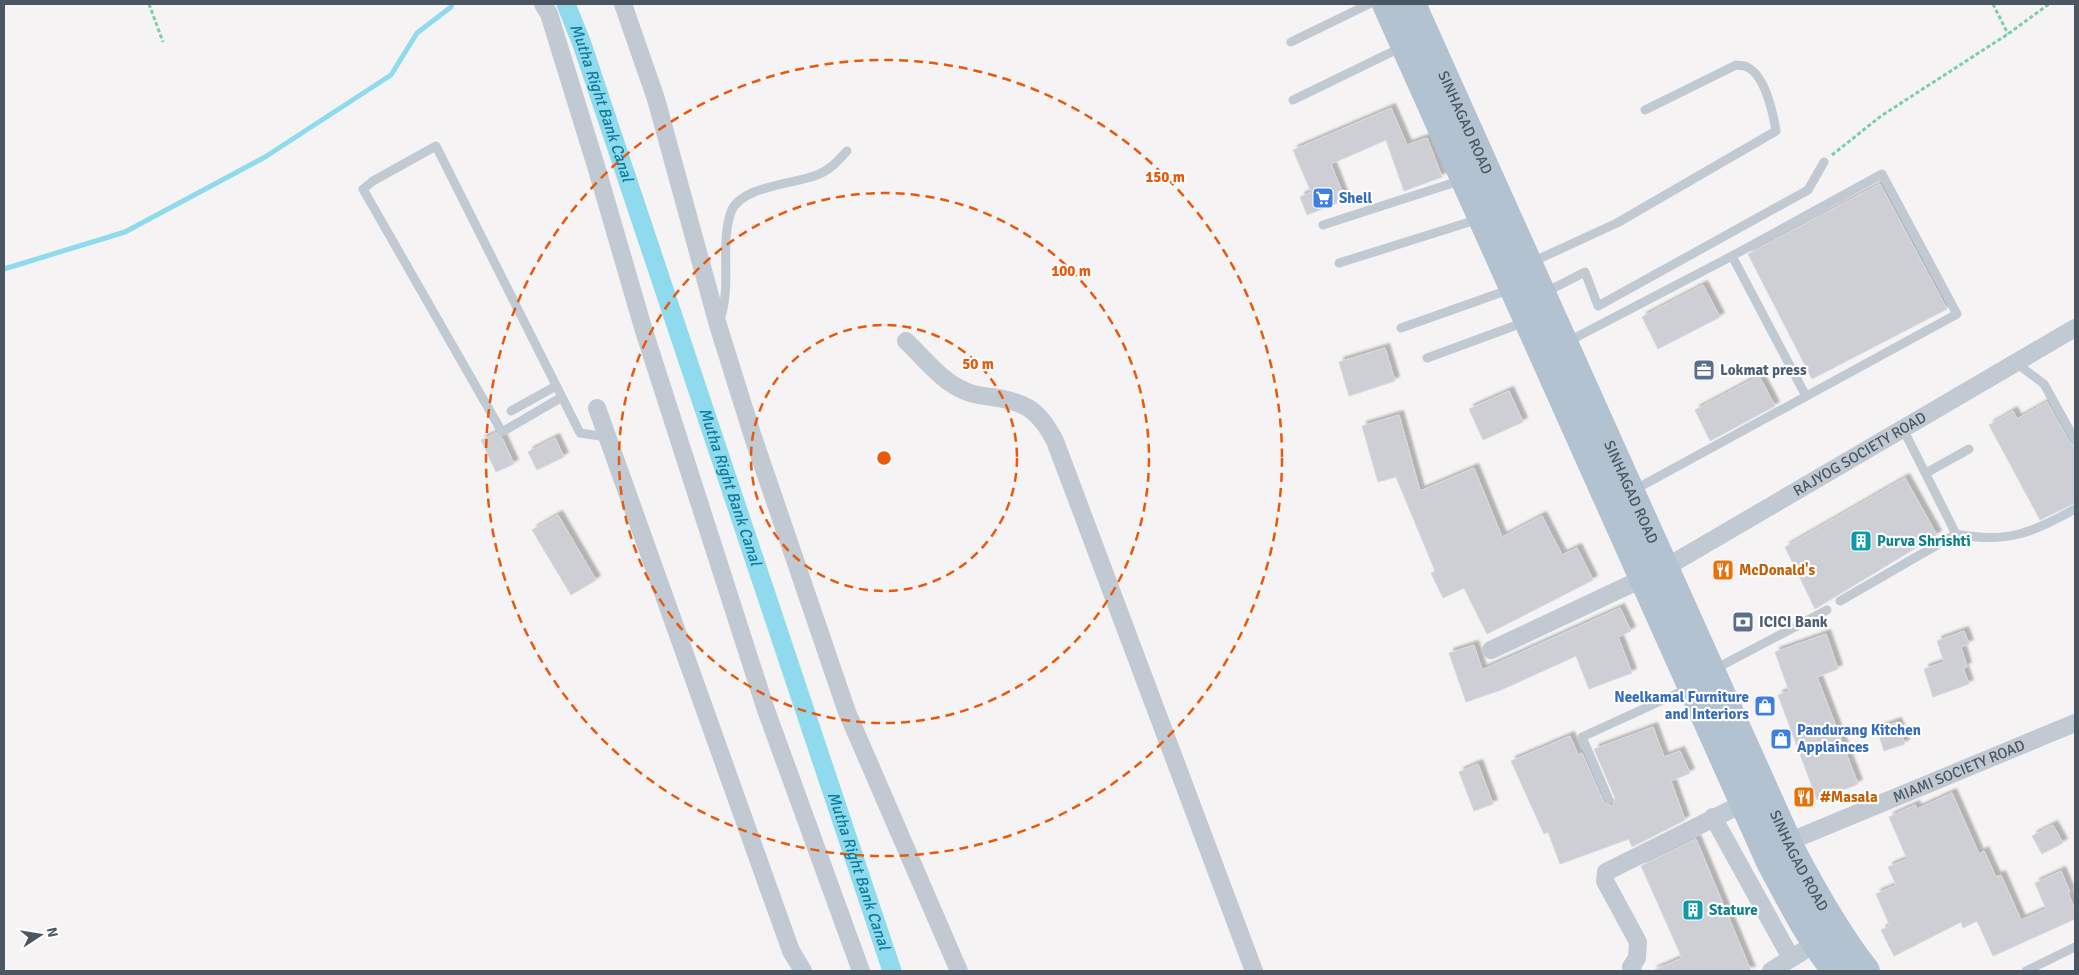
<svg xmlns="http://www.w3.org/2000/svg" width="2079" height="975" font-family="Signika,sans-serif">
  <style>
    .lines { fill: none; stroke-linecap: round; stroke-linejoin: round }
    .stream { stroke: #90daee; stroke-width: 5 }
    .canal { stroke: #90daee; stroke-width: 19 }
    .building { fill: #cdcfd5; stroke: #d7d9de; filter: url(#shadow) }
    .path { stroke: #7ad0a6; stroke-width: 3; stroke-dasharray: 4 2.5; stroke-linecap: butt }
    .service { stroke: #c1cad2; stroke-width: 9 }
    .minor { stroke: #c1cad2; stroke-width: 18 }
    .primary { stroke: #b3c2d1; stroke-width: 28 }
    .ring { fill: none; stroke: #e8590c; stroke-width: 2.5; stroke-dasharray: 9 6 }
    .labels { text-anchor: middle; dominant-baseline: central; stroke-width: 4.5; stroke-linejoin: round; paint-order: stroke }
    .street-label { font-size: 15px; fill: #4a5661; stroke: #fff }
    .shop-label { font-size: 15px; font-weight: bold; fill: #366cbe; stroke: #fff; text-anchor: start }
    .service-label { font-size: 15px; font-weight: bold; fill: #4e5e75; stroke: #fff; text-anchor: start }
    .culture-label { font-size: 15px; font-weight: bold; fill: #0d838f; stroke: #fff; text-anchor: start }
    .food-label { font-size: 15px; font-weight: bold; fill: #c56008; stroke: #fff; text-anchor: start }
    .water-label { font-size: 16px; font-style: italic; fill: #0c7c9b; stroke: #fff }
    .centre { fill: #e8590c; stroke: #fff; stroke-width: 2.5 }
    .ring-label { font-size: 15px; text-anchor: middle; font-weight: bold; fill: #e8590c; stroke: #fff; stroke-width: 4.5; stroke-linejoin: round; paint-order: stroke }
  </style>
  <defs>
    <filter id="shadow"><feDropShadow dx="4.5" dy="-4.5" stdDeviation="1" flood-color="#0004"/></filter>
  </defs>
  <rect width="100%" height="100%" fill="#f5f3f3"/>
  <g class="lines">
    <path class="stream" d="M4,269L125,232L265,157L391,75L417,33L451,7L452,4"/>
    <path class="canal" id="s1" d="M566,4L582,44L892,971"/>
  </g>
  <path class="building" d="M1391,108L1407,145L1427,138L1442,177L1404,191L1386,140L1331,164L1345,200L1307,215L1300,197L1311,192L1293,150Z
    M1880,184L1947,309L1812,379L1748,254Z
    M1703,285L1720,317L1658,349L1642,317Z
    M1385,348L1395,381L1349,396L1339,362Z
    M1759,376L1775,406L1710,441L1695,410Z
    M1509,391L1523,422L1483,440L1469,409Z
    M2047,402L2070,443L2075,446V503L2040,520L1989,425L2013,411L2017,419Z
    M1399,415L1420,491L1474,468L1502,537L1542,516L1562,555L1577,548L1593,580L1487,634L1464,588L1443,598L1431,573L1435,571L1396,477L1378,482L1362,426Z
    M496,433L502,438L514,464L496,472L481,440Z
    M555,438L564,457L537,470L528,452Z
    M1905,478L1937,535L1815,609L1785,547Z
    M558,515L596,580L571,595L532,530Z
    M1620,608L1631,631L1618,637L1632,673L1589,689L1576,656L1501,690L1466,702L1449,653L1474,645L1482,670Z
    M1964,631L1969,644L1961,647L1967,667L1963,668L1969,684L1933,697L1924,669L1944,662L1937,641Z
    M1826,634L1838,669L1817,677L1858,784L1817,800L1778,695L1789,691L1775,652Z
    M1897,722L1905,744L1884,751L1877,729Z
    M1653,727L1664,757L1680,751L1690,773L1671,781L1685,820L1632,847L1629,839L1560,864L1548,832L1544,834L1511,761L1570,736L1578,755L1582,753L1604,803L1611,806L1614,803L1615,798L1594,749Z
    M1478,764L1493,804L1474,811L1459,772Z
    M1952,793L1979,854L1984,851L1996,877L2001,875L2021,920L2046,909L2035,883L2061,871L2070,892L2068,893L2075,910V919L1993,956L1977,921L1963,928L1961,922L1894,956L1881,930L1890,926L1876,894L1896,885L1888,867L1907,859L1889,817L1915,805L1917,809Z
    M2053,825L2063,843L2042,854L2032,836Z
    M1696,839L1751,971H1652L1682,958L1641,866Z"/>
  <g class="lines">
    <path class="path" d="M149,4L163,42
      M1993,4L2008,34
      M1832,155L1881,116L2008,34L2049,4"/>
    <path class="service" d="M1291,42L1369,4
      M1293,100L1402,47
      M1323,225L1462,180
      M1732,256L1806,396
      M1339,263L1479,219
      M1530,263L1617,223L1776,131C1773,113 1765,75 1747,67C1744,65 1739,66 1736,65L1645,110
      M1544,293L1585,272L1598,306L1808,190L1824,162
      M719,322C733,287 719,247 731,212C740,186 794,184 817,175C830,170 838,161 847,151
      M1401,328L1511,289
      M1567,342L1732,256L1882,174L1957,314L1634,490
      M1427,358L1525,322
      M2016,363L2044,384L2075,440
      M562,397L502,432L363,189L373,181L436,146L580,433L607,437
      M511,411L556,386
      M1903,429L1956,534
      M1926,473L1969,449
      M1840,601L1956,534C2007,544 2031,533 2075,509
      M1715,669L1827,610
      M1609,800L1582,737L1689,688
      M2026,971L2075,947"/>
    <g class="minor">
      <path d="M543,4L549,14L596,166L644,331L766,710L861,971"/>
      <path d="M623,4L656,99L718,325L753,437L847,712L959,971"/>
      <path d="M906,341C924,358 942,382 965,391C973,395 983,396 992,397C1026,402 1039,410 1055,441L1254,971"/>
      <path d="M597,408L791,951L803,971"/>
      <path id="s2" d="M1491,650L1663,569L2075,328"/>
      <path d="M1713,817L1791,958"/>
      <path id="s3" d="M1788,842L2075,723"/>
      <path d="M1633,971L1631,967L1637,958L1638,942L1605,881L1606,872L1744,803"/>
      <path d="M1771,971L1816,943"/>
    </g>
    <g class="primary">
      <path d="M1386,4L1770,862C1790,899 1809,938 1836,971"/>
      <path id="s4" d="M1412,4L1792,851C1814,893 1837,934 1866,971"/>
    </g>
  </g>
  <g class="ring">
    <circle cx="884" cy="458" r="133"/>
    <circle cx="884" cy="458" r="265"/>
    <circle cx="884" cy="458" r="398"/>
  </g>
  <defs>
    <g id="supermarket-square" transform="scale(1.125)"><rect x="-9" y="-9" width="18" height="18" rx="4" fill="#3f7fe0" stroke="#fff"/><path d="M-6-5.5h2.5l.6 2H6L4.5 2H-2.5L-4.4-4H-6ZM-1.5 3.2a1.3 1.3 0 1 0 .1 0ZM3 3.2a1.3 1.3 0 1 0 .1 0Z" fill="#fff"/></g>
    <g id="office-square" transform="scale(1.125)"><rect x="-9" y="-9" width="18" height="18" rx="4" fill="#5c6f8a" stroke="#fff"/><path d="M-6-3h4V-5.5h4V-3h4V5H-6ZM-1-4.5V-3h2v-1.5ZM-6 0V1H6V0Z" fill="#fff"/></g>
    <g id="building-square" transform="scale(1.125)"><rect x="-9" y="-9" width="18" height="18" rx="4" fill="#0f9aa8" stroke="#fff"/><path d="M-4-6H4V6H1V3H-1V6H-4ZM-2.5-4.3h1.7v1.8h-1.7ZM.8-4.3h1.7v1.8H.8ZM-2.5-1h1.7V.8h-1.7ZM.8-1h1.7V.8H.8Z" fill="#fff"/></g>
    <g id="restaurant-square" transform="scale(1.125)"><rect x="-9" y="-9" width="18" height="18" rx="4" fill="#e8710a" stroke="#fff"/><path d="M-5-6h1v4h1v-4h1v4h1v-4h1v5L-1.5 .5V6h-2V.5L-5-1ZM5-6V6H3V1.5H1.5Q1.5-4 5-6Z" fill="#fff"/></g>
    <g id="bank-square" transform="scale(1.125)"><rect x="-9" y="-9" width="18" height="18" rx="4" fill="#5c6f8a" stroke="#fff"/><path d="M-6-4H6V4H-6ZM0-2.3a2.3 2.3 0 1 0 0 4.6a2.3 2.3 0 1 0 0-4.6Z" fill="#fff"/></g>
    <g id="shop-square" transform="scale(1.125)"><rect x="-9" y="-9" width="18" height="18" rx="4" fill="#3f7fe0" stroke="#fff"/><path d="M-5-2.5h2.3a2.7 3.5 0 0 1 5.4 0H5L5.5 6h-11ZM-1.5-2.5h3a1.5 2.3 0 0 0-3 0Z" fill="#fff"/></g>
  </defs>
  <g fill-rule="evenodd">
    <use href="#supermarket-square" x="1323" y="198"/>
    <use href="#office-square" x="1704" y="370"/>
    <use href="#building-square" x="1861" y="541"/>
    <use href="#restaurant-square" x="1723" y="570"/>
    <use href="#bank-square" x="1743" y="622"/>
    <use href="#shop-square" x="1765" y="706"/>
    <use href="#shop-square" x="1781" y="739"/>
    <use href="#restaurant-square" x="1804" y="797"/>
    <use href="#building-square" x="1693" y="910"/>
  </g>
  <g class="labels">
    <g class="street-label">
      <text stroke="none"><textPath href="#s4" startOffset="130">SINHAGAD ROAD</textPath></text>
      <text stroke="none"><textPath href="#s2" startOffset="418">RAJYOG SOCIETY ROAD</textPath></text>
      <text stroke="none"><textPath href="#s4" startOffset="535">SINHAGAD ROAD</textPath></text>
      <text stroke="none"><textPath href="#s3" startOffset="185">MIAMI SOCIETY ROAD</textPath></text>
      <text stroke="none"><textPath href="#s4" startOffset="940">SINHAGAD ROAD</textPath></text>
    </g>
    <g class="shop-label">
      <text x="1339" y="198">Shell</text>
      <text x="1749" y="697" text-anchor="end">Neelkamal Furniture<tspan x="1749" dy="17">and Interiors</tspan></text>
      <text x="1797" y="730">Pandurang Kitchen<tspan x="1797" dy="17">Applainces</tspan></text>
    </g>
    <g class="service-label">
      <text x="1720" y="370">Lokmat press</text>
      <text x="1759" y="622">ICICI Bank</text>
    </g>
    <g class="culture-label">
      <text x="1877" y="541">Purva Shrishti</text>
      <text x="1709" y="910">Stature</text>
    </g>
    <g class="food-label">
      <text x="1739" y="570">McDonald's</text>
      <text x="1820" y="797">#Masala</text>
    </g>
    <g class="water-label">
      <text stroke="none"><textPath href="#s1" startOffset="105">Mutha Right Bank Canal</textPath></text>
      <text stroke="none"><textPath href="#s1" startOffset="510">Mutha Right Bank Canal</textPath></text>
      <text stroke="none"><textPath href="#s1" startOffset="915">Mutha Right Bank Canal</textPath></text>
    </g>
  </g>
  <circle cx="884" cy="458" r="8" class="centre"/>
  <g class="ring-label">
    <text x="1165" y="182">150 m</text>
    <text x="1071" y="276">100 m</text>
    <text x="978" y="369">50 m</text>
  </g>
  <rect width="2079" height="975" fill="none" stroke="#4a5661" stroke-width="10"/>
  <g transform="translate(40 935) rotate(78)" stroke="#ffffff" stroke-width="4" paint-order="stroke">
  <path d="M0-4L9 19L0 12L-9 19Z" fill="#4a5661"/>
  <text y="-8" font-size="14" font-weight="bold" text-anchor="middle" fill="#4a5661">N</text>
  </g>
</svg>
